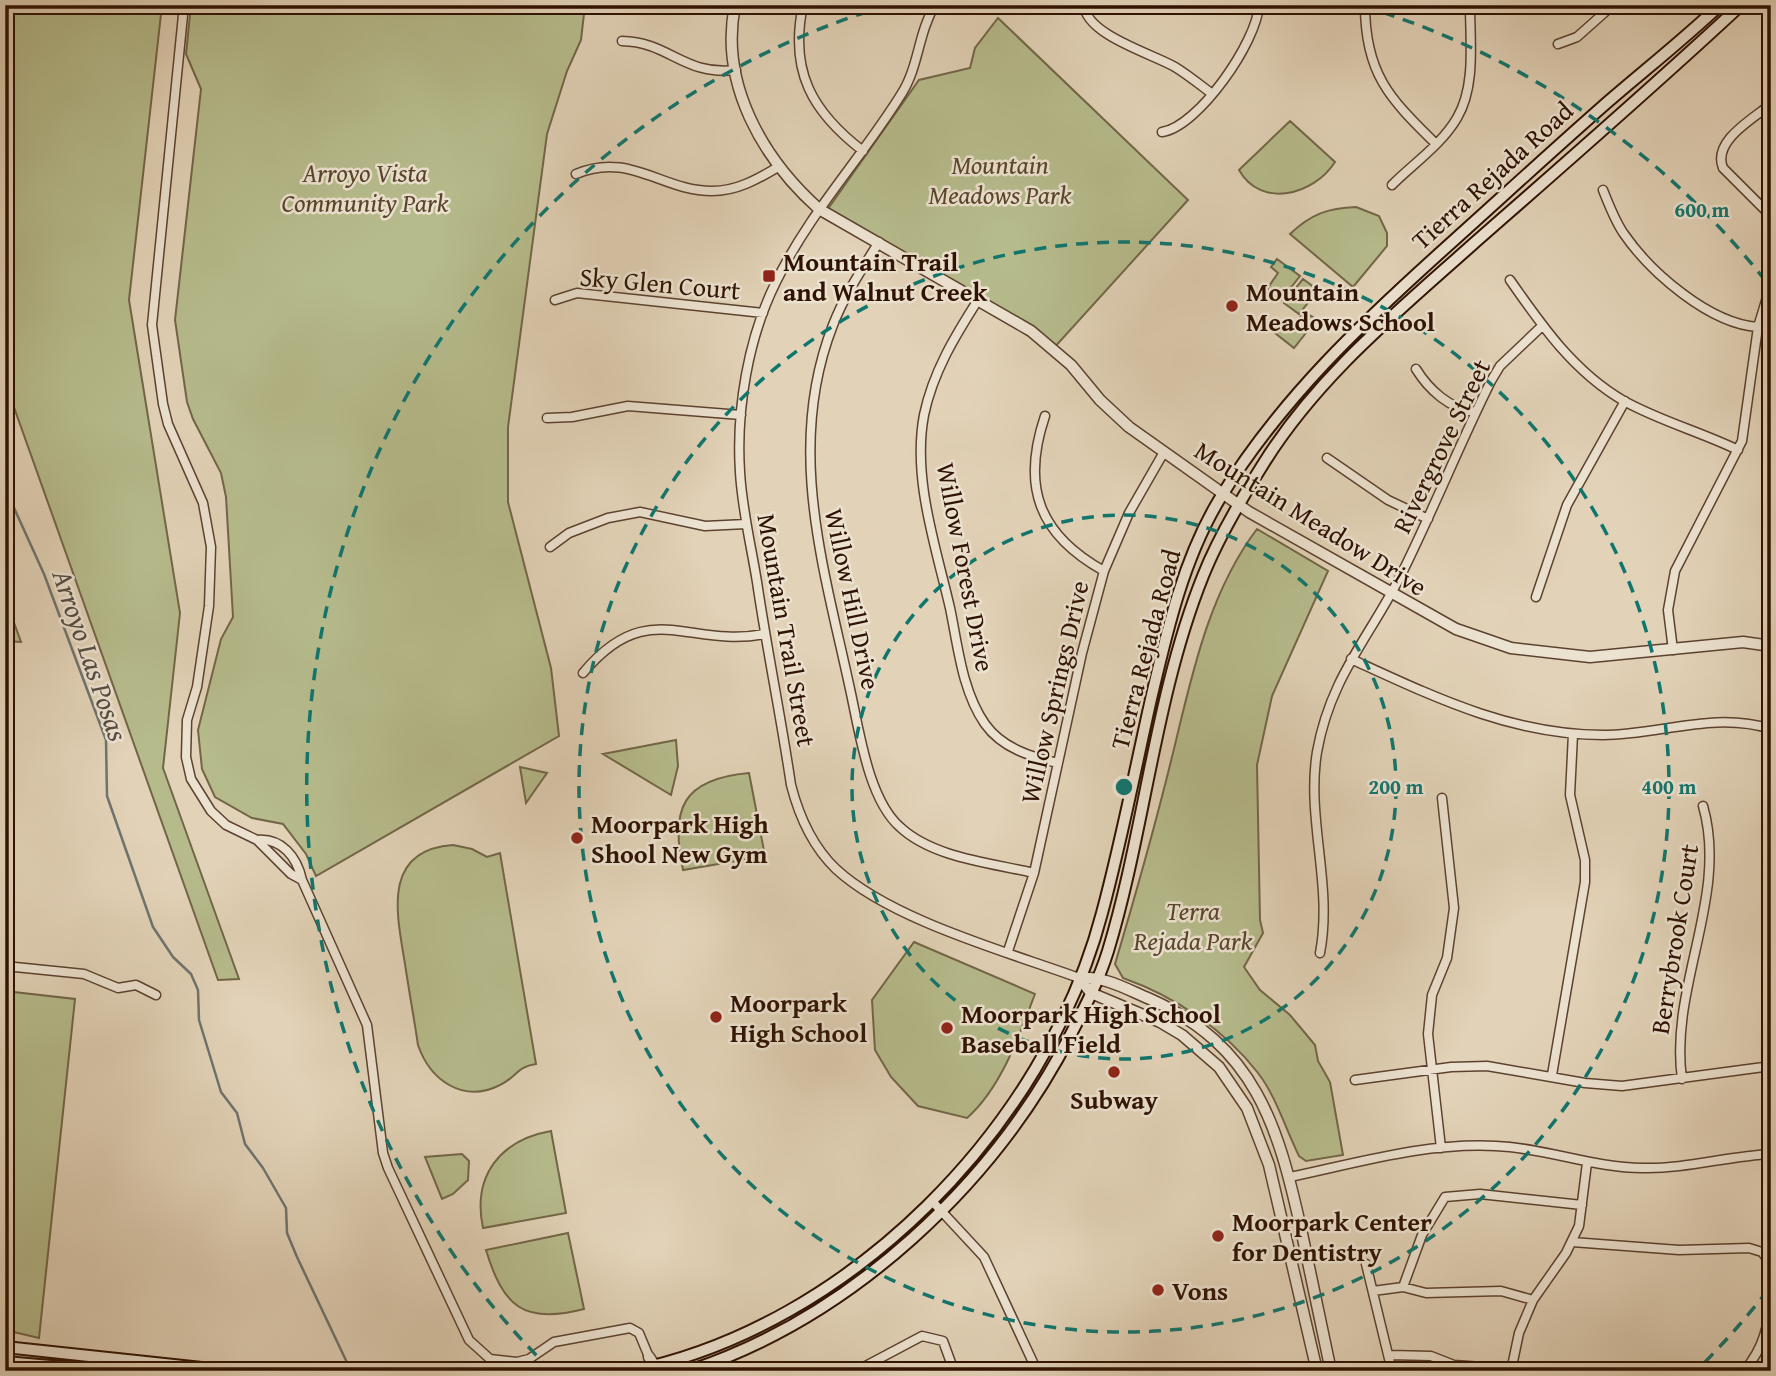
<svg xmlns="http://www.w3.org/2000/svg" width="1776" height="1376" font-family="'Gentium Book Plus',serif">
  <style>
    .green { fill: #b6bb8c; stroke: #726647; stroke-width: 2 }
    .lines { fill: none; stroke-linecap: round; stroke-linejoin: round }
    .stream { stroke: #6e746f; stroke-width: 2.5 }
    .minor-casing { stroke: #5c422f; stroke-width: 11 }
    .tertiary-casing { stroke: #5c422f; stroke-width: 13 }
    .secondary-casing { stroke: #2f1202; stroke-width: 14 }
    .minor { stroke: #ece2d0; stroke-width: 8 }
    .tertiary { stroke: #ece2d0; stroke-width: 10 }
    .secondary { stroke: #ece2d0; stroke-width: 10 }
    .ring { fill: none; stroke: #0f766e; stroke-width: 3.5; stroke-dasharray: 12 9 }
    .poi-dot { fill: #8f2418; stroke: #ece2d0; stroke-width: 2.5 }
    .labels { text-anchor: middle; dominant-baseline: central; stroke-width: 5; stroke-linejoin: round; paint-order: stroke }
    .park-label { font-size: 26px; font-style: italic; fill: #58452b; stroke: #ece2d0 }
    .street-label { font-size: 26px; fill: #2f1202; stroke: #ece2d0 }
    .poi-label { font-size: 26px; font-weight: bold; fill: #2f1202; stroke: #ece2d0; text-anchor: start }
    .water-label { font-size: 28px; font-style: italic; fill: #544b42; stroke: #ece2d0 }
    .centre { fill: #0f766e; stroke: #ece2d0; stroke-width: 3.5 }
    .ring-label { font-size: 21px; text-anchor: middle; font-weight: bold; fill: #0f766e; stroke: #ece2d0; stroke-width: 5; stroke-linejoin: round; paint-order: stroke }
  </style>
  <rect width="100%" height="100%" fill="#e2d2b7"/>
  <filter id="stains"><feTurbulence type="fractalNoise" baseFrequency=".00286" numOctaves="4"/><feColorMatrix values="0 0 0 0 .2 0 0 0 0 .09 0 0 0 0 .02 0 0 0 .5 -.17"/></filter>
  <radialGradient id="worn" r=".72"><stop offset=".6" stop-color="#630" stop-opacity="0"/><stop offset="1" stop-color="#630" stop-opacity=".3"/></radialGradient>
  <path class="green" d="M5,5H162L129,300L180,613L163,768L239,979L218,980L5,382Z
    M191,5H585L581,40L567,71L547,134L508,427V502L551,668L559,736L316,876L306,854L283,824L252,818L215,797L202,769L198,730L221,639L233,617L226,497L221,473L193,419L187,402L175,320L201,89L186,54Z
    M998,18L1188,200L1053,349L825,213L919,80L970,68L975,48Z
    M1290,121L1335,162C1314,195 1261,209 1239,170Z
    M1356,207L1379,216L1387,233V246L1353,287L1290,234C1311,214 1328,208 1356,207Z
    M1277,259L1300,276L1281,300L1267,289L1278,273L1271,267Z
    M1303,279L1318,290L1299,314L1284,303Z
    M1309,315L1313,317V324L1294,348L1275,333L1286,319L1294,325L1301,316Z
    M1257,529L1328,571L1272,696L1257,765L1260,920L1263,933L1244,967L1260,990L1290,1015L1315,1045L1318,1061L1330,1082L1343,1155L1306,1161L1299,1156C1286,1130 1276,1096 1258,1073C1224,1029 1174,996 1123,978L1115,964C1134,900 1152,837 1168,773C1189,691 1204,599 1257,529Z
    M5,598L21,642L5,641Z
    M676,740L678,766L671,795L603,754Z
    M520,767L547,773L526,803Z
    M749,773L765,856L683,870C670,809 682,779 749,773Z
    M453,845L472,849L487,857L500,853L536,1064C516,1067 517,1077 500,1085C463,1104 430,1080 418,1045C414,1018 409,991 405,964C397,915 381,850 453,845Z
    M914,942L1035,994C1019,1036 1001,1088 967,1118L918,1106L891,1077L875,1050L872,1000Z
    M5,991L75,999L39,1338L5,1330Z
    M551,1131L566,1213L483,1228C472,1176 500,1140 551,1131Z
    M462,1154L469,1161L468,1180L453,1194L442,1199L425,1157Z
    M568,1233L584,1309C523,1325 503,1306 486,1250Z"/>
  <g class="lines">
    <path class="stream" d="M5,488L44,574L106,740L107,796L153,927L173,957L191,974L198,990L199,1020L221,1092L237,1113L245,1144L263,1168L286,1208L287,1233L297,1257L351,1371"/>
    <g class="minor-casing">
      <path id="minor" d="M184,5L152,325L163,404L168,424L203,503L211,547L209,606L197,687L187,720L186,757L191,779L211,811L226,825L257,840L291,874L302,880
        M803,5C789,71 812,112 863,151
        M935,5C918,33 919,66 902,93C862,158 809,213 776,282C748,338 736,410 740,472C742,509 751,545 757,582C767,650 781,717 791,785C799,816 813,847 836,869C891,920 1008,952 1079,978
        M1084,5C1086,35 1153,54 1175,67C1188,75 1199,84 1211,93
        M1365,5C1365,73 1389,98 1435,143
        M622,41C670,42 683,76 736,70
        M1558,44L1577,37L1613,5
        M1771,104C1753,119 1712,141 1723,168L1771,216
        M1162,132C1198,127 1257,42 1259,5
        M576,174C629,151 662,191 712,191C737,191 758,179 778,167
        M1392,185C1413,164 1442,144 1457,118C1476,86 1470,41 1470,5
        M1603,190C1609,205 1615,221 1624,234C1651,273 1710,324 1758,327
        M879,242C862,269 844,296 833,325C785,447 824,568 850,689C859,729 868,799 900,827C933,858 992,863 1034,873
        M1510,280C1542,326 1574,372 1624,401C1660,421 1701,432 1738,450
        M555,300L577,293L763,313
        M978,300C955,336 933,372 924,415C912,478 936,547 950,608C958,646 962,691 985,724C1002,748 1031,757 1058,763
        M1416,369C1429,390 1450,409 1475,412
        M1045,416C1021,487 1039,535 1104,571
        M547,418L572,417L628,406L741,415
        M1327,458L1388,500L1428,519
        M550,547L569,533L608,518L640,512L705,526L746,524
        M1536,597L1567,505L1625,401
        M1673,650L1668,610L1675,571L1742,441L1758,327L1771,284
        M1351,659C1432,696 1511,735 1603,735C1660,735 1713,711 1771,729
        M583,673C648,595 688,649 765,634
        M257,840C282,838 297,857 302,880L367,1025L383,1153L388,1168L469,1340L490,1359L517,1362L529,1359L554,1342L630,1328L639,1333L649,1357
        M1008,951L1034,873L1082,653L1104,571L1129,513L1164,452
        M1320,953C1333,885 1306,819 1317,752C1330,678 1369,638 1401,575C1433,511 1459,445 1491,381L1500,366L1542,326
        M5,966L84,974L118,988L136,985L156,995
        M1552,1075L1585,882V860L1570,795L1573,734
        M1682,1079C1669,987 1729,896 1703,806
        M1355,1080L1451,1067L1487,1066L1585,1083L1622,1086L1771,1066
        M1441,1148L1428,1034L1432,995L1447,958L1454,908L1442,798
        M1290,1177C1357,1163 1427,1142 1496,1146C1546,1148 1593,1168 1643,1168C1686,1169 1728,1156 1771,1154
        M932,1201L984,1257L1037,1371
        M1572,1242L1679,1250L1749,1248L1762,1252L1771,1264
        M1366,1264L1392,1371
        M1403,1287L1422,1235L1445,1197L1480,1194L1582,1205
        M1373,1291L1403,1287L1426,1293L1501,1291L1533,1300
        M1390,1355L1431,1356L1454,1365L1511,1369
        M856,1371L922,1336L943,1341L954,1371
        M1511,1371L1519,1333L1533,1300L1566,1253L1579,1226L1587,1163
        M1744,1371C1764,1348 1769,1324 1771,1295"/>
    </g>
    <g class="tertiary-casing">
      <path id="tertiary" d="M735,5C719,84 763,159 819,209L1031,331L1071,365L1100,400L1129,427L1249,512L1456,629L1511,648L1590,657L1743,642L1771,646
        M1079,978C1105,976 1126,989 1150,999C1255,1046 1278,1125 1301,1229C1311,1276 1321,1323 1331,1371
        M1079,978L1091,993L1160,1022L1182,1035L1219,1067L1247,1108L1269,1165L1317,1371
        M649,1357L658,1371"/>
    </g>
    <g class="secondary-casing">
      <path id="secondary" d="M5,1347L230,1371
        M5,1362L108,1371
        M631,1371C849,1327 1046,1127 1102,913C1121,843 1135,770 1151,699C1167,631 1183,560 1219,500C1280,399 1365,320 1452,242C1502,197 1551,152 1602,107C1641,73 1682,41 1720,5
        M689,1371C852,1317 994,1184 1071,1034C1085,1007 1099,980 1108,951C1145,829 1155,695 1203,576C1218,538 1240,501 1262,466C1316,378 1396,313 1472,245C1562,166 1653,87 1741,5"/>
    </g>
    <use href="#minor" class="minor"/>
    <use href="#tertiary" class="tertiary"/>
    <use href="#secondary" class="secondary"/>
  </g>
  <g class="ring">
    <circle cx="1124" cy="787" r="272"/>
    <circle cx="1124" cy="787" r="545"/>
    <path d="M1768 1290A817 817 0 0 1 1697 1370M551 1370A817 817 0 0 1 885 6M1363 6A817 817 0 0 1 1768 284"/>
  </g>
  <g class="poi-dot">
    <rect x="762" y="269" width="14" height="14" rx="3.5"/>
    <circle cx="1232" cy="306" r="7"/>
    <circle cx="577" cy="838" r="7"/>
    <circle cx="716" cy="1017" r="7"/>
    <circle cx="947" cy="1028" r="7"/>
    <circle cx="1114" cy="1072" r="7"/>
    <circle cx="1218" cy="1236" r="7"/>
    <circle cx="1158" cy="1290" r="7"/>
  </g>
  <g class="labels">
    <g class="park-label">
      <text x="1000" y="164">Mountain<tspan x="1000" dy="30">Meadows Park</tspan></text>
      <text x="365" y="172">Arroyo Vista<tspan x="365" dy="30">Community Park</tspan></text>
      <text x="1193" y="910">Terra<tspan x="1193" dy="30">Rejada Park</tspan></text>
    </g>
    <g class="street-label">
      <text transform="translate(1492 175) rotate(-42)">Tierra Rejada Road</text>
      <text transform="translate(660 283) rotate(5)">Sky Glen Court</text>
      <text transform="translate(1441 446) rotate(-64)">Rivergrove Street</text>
      <text transform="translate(1311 518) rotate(32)">Mountain Meadow Drive</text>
      <text transform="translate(966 567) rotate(79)">Willow Forest Drive</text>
      <text transform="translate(853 599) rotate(78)">Willow Hill Drive</text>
      <text transform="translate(787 630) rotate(80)">Mountain Trail Street</text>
      <text transform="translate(1145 649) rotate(-75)">Tierra Rejada Road</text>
      <text transform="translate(1054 692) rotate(-77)">Willow Springs Drive</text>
      <text transform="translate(1674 939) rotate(-81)">Berrybrook Court</text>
    </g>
    <g class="poi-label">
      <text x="783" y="261">Mountain Trail<tspan x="783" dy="30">and Walnut Creek</tspan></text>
      <text x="1246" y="291">Mountain<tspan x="1246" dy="30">Meadows School</tspan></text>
      <text x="591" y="823">Moorpark High<tspan x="591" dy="30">Shool New Gym</tspan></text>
      <text x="730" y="1002">Moorpark<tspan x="730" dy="30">High School</tspan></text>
      <text x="961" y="1013">Moorpark High School<tspan x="961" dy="30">Baseball Field</tspan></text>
      <text x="1114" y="1099" text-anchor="middle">Subway</text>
      <text x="1232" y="1221">Moorpark Center<tspan x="1232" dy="30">for Dentistry</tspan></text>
      <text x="1172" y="1290">Vons</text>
    </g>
    <g class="water-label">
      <text transform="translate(91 655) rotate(71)">Arroyo Las Posas</text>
    </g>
  </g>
  <circle cx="1124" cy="787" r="10" class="centre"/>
  <g class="ring-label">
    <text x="1702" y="217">600 m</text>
    <text x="1396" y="794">200 m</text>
    <text x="1669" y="794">400 m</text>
  </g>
  <rect width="1776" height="1376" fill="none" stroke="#e2d2b7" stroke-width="28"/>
  <rect x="7" y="7" width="1762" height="1362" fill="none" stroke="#2f1202" stroke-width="3.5"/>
  <rect x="14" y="14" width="1748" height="1348" fill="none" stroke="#2f1202" stroke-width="2"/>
  <rect width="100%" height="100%" filter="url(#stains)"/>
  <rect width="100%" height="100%" fill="url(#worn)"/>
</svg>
